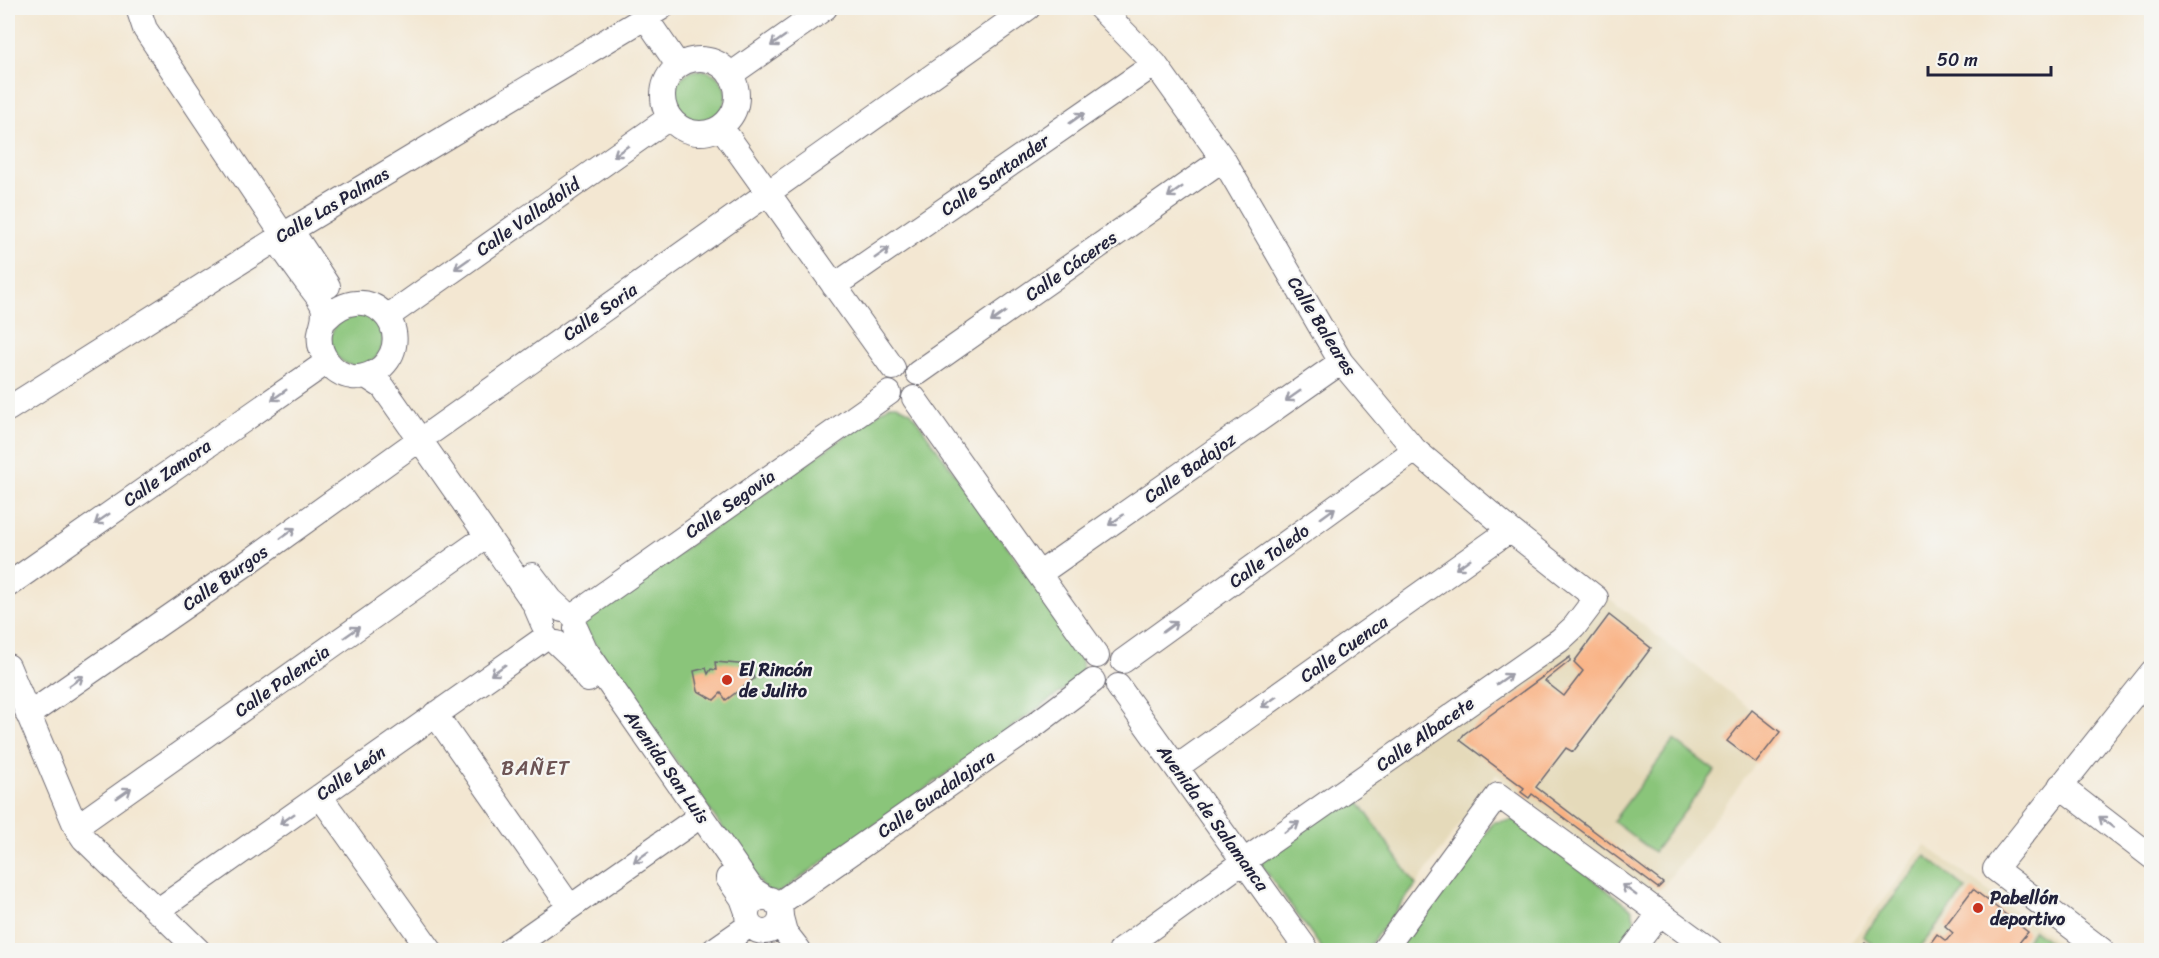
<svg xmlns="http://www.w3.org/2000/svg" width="2159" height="958" font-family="Sriracha,sans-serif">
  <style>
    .built { fill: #e5daba }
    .park { fill: #8ac57a; stroke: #56745a; stroke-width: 1.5 }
    .building { fill: #f9b081 }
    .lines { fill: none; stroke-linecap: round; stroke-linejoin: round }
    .minor-casing { stroke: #6b6770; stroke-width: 26 }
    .minor { stroke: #fff; stroke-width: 24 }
    .oneway { stroke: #9c9ca7 }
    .poi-dot { fill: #c8321e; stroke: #f6f6f2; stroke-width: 2 }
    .labels { text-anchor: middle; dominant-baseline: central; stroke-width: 4.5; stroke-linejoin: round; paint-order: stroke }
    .street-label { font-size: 18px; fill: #22223b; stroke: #f6f6f2 }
    .poi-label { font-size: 18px; font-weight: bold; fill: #22223b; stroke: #f6f6f2; text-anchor: start }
    .neighbourhood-label { font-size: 20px; letter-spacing: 1.5px; fill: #6d5454; stroke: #f6f6f2 }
  </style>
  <rect width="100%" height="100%" fill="#f6f6f2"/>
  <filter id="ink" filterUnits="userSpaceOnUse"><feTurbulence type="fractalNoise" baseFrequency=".0167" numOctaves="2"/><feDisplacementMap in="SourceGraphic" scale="12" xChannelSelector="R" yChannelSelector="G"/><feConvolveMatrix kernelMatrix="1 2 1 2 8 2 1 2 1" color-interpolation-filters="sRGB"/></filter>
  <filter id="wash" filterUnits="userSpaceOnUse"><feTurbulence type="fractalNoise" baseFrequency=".008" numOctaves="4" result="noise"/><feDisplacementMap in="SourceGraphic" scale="24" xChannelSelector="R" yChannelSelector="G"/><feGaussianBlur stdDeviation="1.35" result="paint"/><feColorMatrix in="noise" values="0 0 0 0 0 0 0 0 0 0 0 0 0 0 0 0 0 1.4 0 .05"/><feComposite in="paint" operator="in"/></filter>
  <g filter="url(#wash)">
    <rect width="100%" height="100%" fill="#f3e7d2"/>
    <path class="built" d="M1606,596L1780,732L1661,889L1648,892L1496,774L1416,885L1355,793Z
      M1925,845L2069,950H1845Z"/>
    <path class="park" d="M674 96a26 26 0 1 1 52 0a26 26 0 1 1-52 0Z
      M331 340a26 26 0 1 1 52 0a26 26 0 1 1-52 0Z
      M890,405H897L911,412L1080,649L1083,670L1075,682L779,893L766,891L583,627L585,618Z
      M1674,740L1715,771L1654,852L1613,821Z
      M1353,793L1416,885L1366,950H1323L1257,859Z
      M1515,820L1632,909L1636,926L1617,950H1396L1494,822Z
      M1926,856L1966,889L1918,950H1880L1863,936Z
      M2034,930L2060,950H2018Z"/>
    <g id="blocks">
      <path class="building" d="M1609,615L1651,648L1573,752L1566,748L1536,787L1663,883L1658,888L1532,794L1529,798L1521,792L1524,788L1460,740L1464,734L1570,657V661L1545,681L1564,696L1583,671L1574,662Z
        M715,662L750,665L754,679L726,700L721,693L714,700L698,691L694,671L706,668L708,674L711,669L716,670Z
        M1752,710L1780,732L1756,763L1727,741Z
        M1973,889L2028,932L2013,950H1937L1929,945L1937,934L1946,941L1953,933L1945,926Z
        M1865,943L1875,950H1859Z"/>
    </g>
  </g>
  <g filter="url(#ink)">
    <use href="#blocks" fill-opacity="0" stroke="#6b6770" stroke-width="1.5"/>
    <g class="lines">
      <g class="minor-casing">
        <path id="minor" d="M138,8L145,29L283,235
          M1100,8L1155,64L1223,159L1341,362L1415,450L1510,530L1596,598L1574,627L1560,640L1244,861L1121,950
          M645,17L678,65
          M663 96a37 37 0 1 1 74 0a37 37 0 1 1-74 0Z
          M730,75L825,8
          M721,127L893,368
          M291,230L328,286
          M276,239C287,255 299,272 311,288C315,293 321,300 323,307C326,317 322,323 320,333C317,353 332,374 352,377C362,378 374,374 382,367C419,331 367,274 325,320
          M834,286L1155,64
          M387,317L669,118
          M918,373L1223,159
          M366,376L383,387L534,603L543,624
          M914,398L1097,656
          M8,409L283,235L661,8
          M433,431L1028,8
          M1039,574L1341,362
          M532,575L551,600L562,610
          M8,585L327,362
          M573,616L889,393
          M576,629L585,649L752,889L766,898
          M557,643L573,658L588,680
          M1123,661L1415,450
          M8,666L76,827L84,839L198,950
          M1118,686L1307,950
          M435,714L570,907
          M28,715L246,564L420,439
          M1177,767L1510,530
          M2060,786L2152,857
          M320,796L430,950
          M76,827L487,536
          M728,878L742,898L747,912
          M747 915a17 17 0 1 1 34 0a17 17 0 1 1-34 0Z
          M777,905L1036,724L1093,681
          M157,911L546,637
          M781,917L785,932L799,950
          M509,950L689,824
          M714,950L750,925
          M1384,950L1498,795L1710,950
          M1632,950L1660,913
          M2102,950L1995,869L2152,672"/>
      </g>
      <use href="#minor" class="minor"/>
    </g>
    <defs><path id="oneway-shaft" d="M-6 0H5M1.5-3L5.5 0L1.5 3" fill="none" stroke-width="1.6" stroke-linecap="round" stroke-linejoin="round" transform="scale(1.5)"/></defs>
    <g class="oneway">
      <use href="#oneway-shaft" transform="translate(778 41) rotate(145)"/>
      <use href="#oneway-shaft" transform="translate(1077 118) rotate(-35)"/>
      <use href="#oneway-shaft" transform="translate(621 151) rotate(145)"/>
      <use href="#oneway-shaft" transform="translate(1175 192) rotate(145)"/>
      <use href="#oneway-shaft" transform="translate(882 253) rotate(-35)"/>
      <use href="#oneway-shaft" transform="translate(462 264) rotate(145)"/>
      <use href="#oneway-shaft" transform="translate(998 317) rotate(145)"/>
      <use href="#oneway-shaft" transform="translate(279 395) rotate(145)"/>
      <use href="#oneway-shaft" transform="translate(1293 396) rotate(145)"/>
      <use href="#oneway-shaft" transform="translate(1328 513) rotate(-36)"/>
      <use href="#oneway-shaft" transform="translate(102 519) rotate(145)"/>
      <use href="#oneway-shaft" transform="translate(1116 520) rotate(145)"/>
      <use href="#oneway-shaft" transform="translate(288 533) rotate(-36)"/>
      <use href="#oneway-shaft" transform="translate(1463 564) rotate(145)"/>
      <use href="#oneway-shaft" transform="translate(1170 627) rotate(-36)"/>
      <use href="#oneway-shaft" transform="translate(352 632) rotate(-35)"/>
      <use href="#oneway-shaft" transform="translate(498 670) rotate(145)"/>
      <use href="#oneway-shaft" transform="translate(1504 679) rotate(-35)"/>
      <use href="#oneway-shaft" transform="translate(76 681) rotate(-35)"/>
      <use href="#oneway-shaft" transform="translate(1269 702) rotate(145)"/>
      <use href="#oneway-shaft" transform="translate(124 793) rotate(-35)"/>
      <use href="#oneway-shaft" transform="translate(287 819) rotate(145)"/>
      <use href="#oneway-shaft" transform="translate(2106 822) rotate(-142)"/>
      <use href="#oneway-shaft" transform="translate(1292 827) rotate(-35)"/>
      <use href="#oneway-shaft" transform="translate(641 857) rotate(145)"/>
      <use href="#oneway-shaft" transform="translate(1629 890) rotate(-144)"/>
    </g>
  </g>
  <g class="poi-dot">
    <circle cx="727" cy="680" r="6"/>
    <circle cx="1978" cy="908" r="6"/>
  </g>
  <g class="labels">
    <g class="street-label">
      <text transform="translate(995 175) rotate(-35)">Calle Santander</text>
      <text transform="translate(332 205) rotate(-31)">Calle Las Palmas</text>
      <text transform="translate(528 217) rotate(-35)">Calle Valladolid</text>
      <text transform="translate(1071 266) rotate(-35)">Calle Cáceres</text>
      <text transform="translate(600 312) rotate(-35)">Calle Soria</text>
      <text transform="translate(1322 326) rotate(58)">Calle Baleares</text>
      <text transform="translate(1190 468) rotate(-35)">Calle Badajoz</text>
      <text transform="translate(167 473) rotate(-35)">Calle Zamora</text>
      <text transform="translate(730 504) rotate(-35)">Calle Segovia</text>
      <text transform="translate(1269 556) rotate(-36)">Calle Toledo</text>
      <text transform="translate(225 578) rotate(-35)">Calle Burgos</text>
      <text transform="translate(1344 649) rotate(-35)">Calle Cuenca</text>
      <text transform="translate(282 681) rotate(-35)">Calle Palencia</text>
      <text transform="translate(1425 734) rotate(-35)">Calle Albacete</text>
      <text transform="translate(667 767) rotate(55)">Avenida San Luis</text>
      <text transform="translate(351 773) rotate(-35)">Calle León</text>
      <text transform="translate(936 794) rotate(-35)">Calle Guadalajara</text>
      <text transform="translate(1213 818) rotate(54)">Avenida de Salamanca</text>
    </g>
    <g class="poi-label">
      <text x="739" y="670">El Rincón<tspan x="739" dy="21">de Julito</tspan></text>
      <text x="1990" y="898">Pabellón<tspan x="1990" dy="21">deportivo</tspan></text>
    </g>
    <g class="neighbourhood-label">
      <text x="536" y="768">BAÑET</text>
    </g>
  </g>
  <rect width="2159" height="958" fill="none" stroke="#f6f6f2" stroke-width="30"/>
  <path d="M1928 66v9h123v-9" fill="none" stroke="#22223b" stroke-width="3"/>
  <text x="1937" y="66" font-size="18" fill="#22223b" stroke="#f6f6f2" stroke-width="4.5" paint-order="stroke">50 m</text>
</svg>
